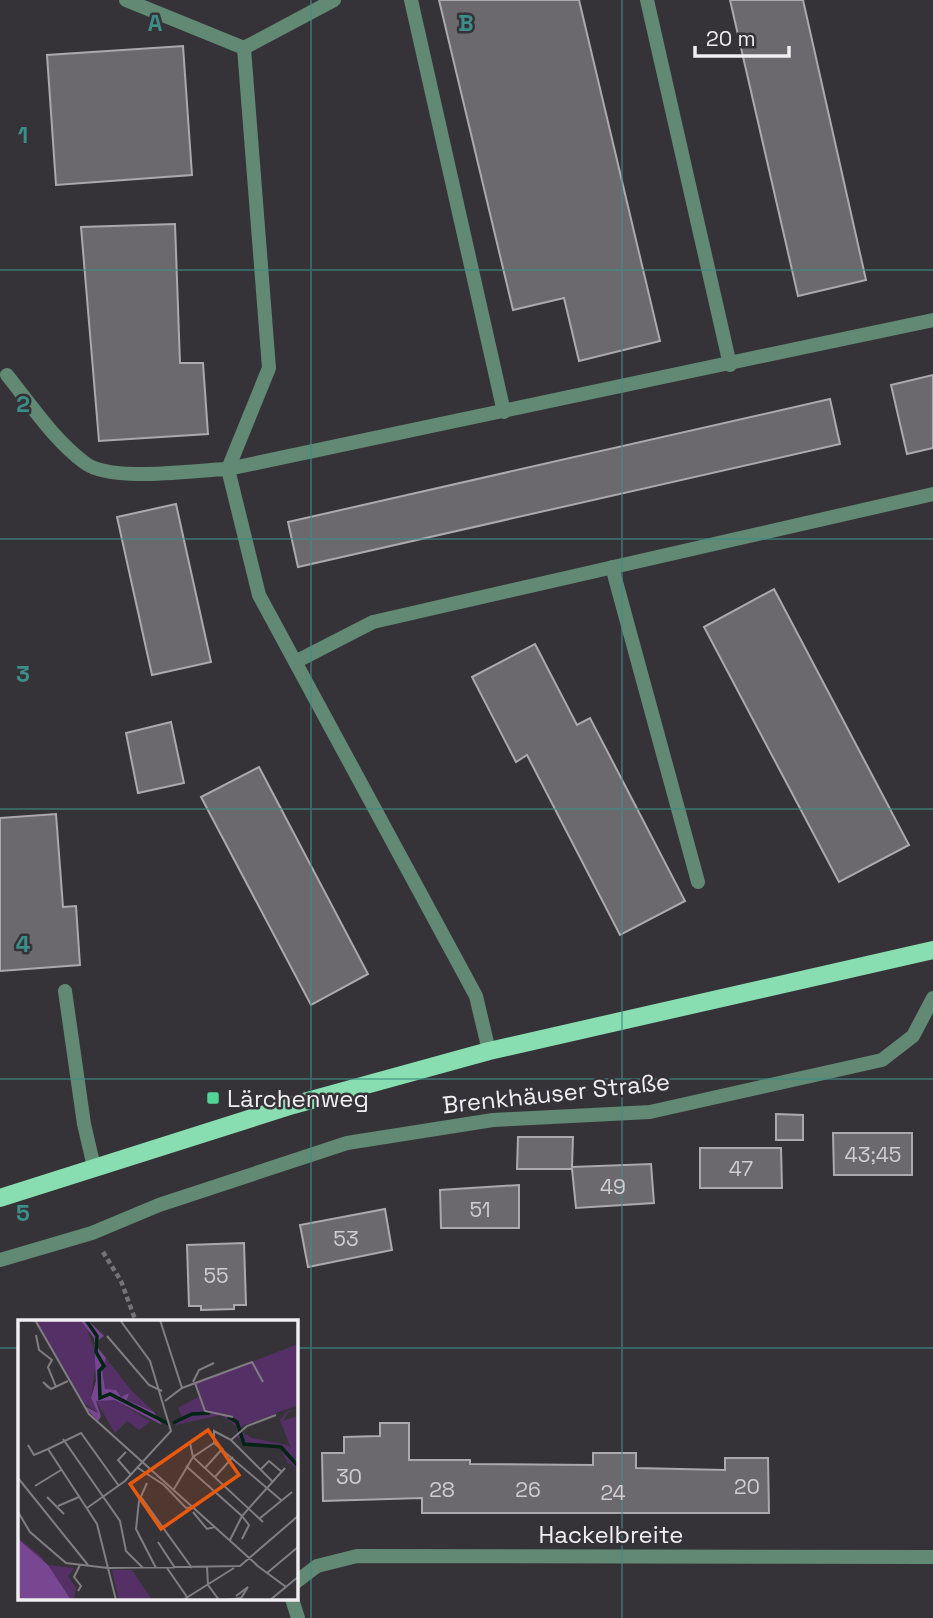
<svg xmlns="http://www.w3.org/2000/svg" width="933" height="1618" font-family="'Space Grotesk',sans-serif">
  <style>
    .building { fill: #6c696e; stroke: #aca8ae; stroke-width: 2 }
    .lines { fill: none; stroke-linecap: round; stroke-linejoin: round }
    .path { stroke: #767377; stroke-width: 4.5; stroke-dasharray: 5 3.5; stroke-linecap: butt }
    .lane { stroke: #618973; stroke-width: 14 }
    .street { stroke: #618973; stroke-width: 14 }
    .primary { stroke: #88deb0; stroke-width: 18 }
    .grid { fill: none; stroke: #3c8e88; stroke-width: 2; stroke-opacity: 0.55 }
    .poi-dot { fill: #53d396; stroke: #363338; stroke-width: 2.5 }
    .labels { text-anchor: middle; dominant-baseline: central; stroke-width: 5; stroke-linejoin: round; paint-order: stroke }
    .number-label { font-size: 21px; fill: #cfcdd0 }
    .street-label { font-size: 24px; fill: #f0eef1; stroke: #363338 }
    .poi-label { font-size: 24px; fill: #f0eef1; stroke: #363338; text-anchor: start }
    .inset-river { fill: none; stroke: #012414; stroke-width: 3.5 }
    .inset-road { fill: none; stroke: #807e82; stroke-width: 2 }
    .view { fill: #e8590c; fill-opacity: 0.15; stroke: #e8590c; stroke-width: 3.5 }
    .inset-edge { fill: none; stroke: #f0eef1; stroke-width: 3.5 }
    .grid-label { font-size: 23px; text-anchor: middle; font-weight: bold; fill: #3c8e88; stroke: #363338; stroke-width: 5; stroke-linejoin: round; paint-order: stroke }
  </style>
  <rect width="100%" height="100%" fill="#363338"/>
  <path class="building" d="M439,0H579L660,341L579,361L564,298L513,310Z
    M730,0H803L866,280L798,296Z
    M183,46L192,175L56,185L47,55Z
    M175,224L180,363H203L208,434L99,441L81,227Z
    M933,375V448L907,454L891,385Z
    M830,399L840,444L298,567L288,522Z
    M176,504L211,662L152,675L117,517Z
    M774,589L909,845L839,882L704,627Z
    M535,644L577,725L590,718L685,901L620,935L527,755L516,762L472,677Z
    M171,722L184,783L138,793L126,733Z
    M259,767L368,974L311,1005L201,797Z
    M56,814L63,907L76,906L80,965L0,971V818Z
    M776,1114L803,1115V1140H776Z
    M833,1133H912V1175H834Z
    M518,1137H573L572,1167L651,1164L654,1203L576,1208L572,1169H517Z
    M700,1148H781L782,1188H700Z
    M519,1185V1228H441L440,1190Z
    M385,1209L392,1250L308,1267L300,1225Z
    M244,1243L246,1305H234V1309L201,1310V1306H189L187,1245Z
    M380,1423H409V1460H470V1464L593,1465V1453H636V1468L725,1470V1458H768L769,1513H422V1498L323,1501L322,1453H344V1437L380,1436Z"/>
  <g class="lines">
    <path class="path" d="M103,1252L121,1281L136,1322"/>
    <path class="lane" d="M126,0L244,48L269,368L228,469L259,595L476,996L489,1051
      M411,0L504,412
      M647,0L730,365
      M244,48L334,0
      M7,375C31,405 54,440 85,463C112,483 193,470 228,469L933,320
      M612,567L698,882
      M297,661L373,622L933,494
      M65,991L84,1124L94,1167"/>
    <path class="street" d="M0,1260L92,1233L159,1205L347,1143L493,1120L650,1112L882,1060L913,1036L933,998
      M296,1582L317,1566L357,1556L933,1557
      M292,1599L298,1618"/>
    <path class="primary" d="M0,1198L293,1105L489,1051L933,950"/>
  </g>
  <path class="grid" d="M311,0V1618M622,0V1618M0,270H933M0,539H933M0,809H933M0,1079H933M0,1348H19M296,1348H933"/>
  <rect class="poi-dot" x="206" y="1091" width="14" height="14" rx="3.5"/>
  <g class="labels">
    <g class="number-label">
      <text x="873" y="1154">43;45</text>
      <text x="741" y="1168">47</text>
      <text x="613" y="1186">49</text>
      <text x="480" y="1209">51</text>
      <text x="346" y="1238">53</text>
      <text x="216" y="1275">55</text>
      <text x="349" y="1476">30</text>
      <text x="747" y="1486">20</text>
      <text x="442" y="1489">28</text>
      <text x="528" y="1489">26</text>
      <text x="613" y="1492">24</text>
    </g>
    <g class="street-label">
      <text transform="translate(556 1093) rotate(-6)">Brenkhäuser Straße</text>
      <text x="611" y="1534">Hackelbreite</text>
    </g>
    <g class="poi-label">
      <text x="227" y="1098">Lärchenweg</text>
    </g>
  </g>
  <g transform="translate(18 1320)">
    <rect width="280" height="280" fill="#363338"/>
    <path d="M18,0H62L67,5L79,36L73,78L81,94L66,83ZM280,24V85L222,107L219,113L218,106L203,95L157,105L164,97L160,88L182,76L177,64ZM88,38L113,70L136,92L109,80L111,73L103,77L87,69L83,50ZM96,79L128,99L133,101L121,110L109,101L97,113L78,81ZM280,90L270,92L265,101L280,96V134L274,131L262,100L269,91ZM224,112L234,118L270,125L280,135V149L269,142L263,129L226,125L219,116ZM0,218L25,238L27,249L41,265L30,245L56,248L50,256L58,268L56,280H0ZM94,250H114L134,280H101Z" fill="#543066"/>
    <path d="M62,0H70L86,16L76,23L88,38L84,50L87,69L98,70L103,77L111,73L109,80L136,92L144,105L97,80L78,81L83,96L80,101L66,86L80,93L73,78L78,61L76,18ZM0,219L30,245L53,280H0Z" fill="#794792"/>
    <path class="inset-river" d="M68,0L79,16L78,32L86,46L81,51L82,78L92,74L151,104M210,97L219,102L226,124L263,127L280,146M155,103L174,94L192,93"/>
    <path class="inset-road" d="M17,0L71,94L239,245M142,0L164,68M18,15L21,30L34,40L30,47L38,67M89,16L131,65L144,71M175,62L181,50L196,43M177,63L187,91L215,97M31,68L25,62L33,69L50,61M147,81L164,68L234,42L245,62M45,119L102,201L108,231L125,248M213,120L255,162M172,123L175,137L245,202M196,123L263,180M10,125L16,135L30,129L79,204L98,280M30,129L63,113L101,166M108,132L100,140L113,155M168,146L224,196L212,220M120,148L146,165L168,188L175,187M187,148L205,128M242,150L251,141L264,152M197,157L215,137M0,158L70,245M129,163L121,181L118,209L138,248M17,166L43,150M156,169L175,137L196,123V111L213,120L229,106L258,95M29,177L46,194M123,177L174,248M40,186L61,177M69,188L107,161L153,111L132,41L102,0M0,192L12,212L48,243L90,248L222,246L280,196M175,192L189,209L197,207M241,199L274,172M224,219L231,205L224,196L267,148M140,222L157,248M237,244L268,267M189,247L190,265L201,280M149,248L169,277M249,253L280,227M60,271L63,266L56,257L62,245M165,280L216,248M208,280L223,278L230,267L218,276M252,280L280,257"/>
    <path class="view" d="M190,110L221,155L143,209L112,164Z"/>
    <rect width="280" height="280" class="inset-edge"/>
  </g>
  <g class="grid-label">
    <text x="155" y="31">A</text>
    <text x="466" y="31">B</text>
    <text x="23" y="143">1</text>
    <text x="23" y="412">2</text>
    <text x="23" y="682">3</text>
    <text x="23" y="952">4</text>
    <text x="23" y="1221">5</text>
  </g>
  <path d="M695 46v10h94v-10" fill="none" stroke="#f0eef1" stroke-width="3.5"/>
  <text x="706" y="46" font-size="21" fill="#f0eef1" stroke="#363338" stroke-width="5" paint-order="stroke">20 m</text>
</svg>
